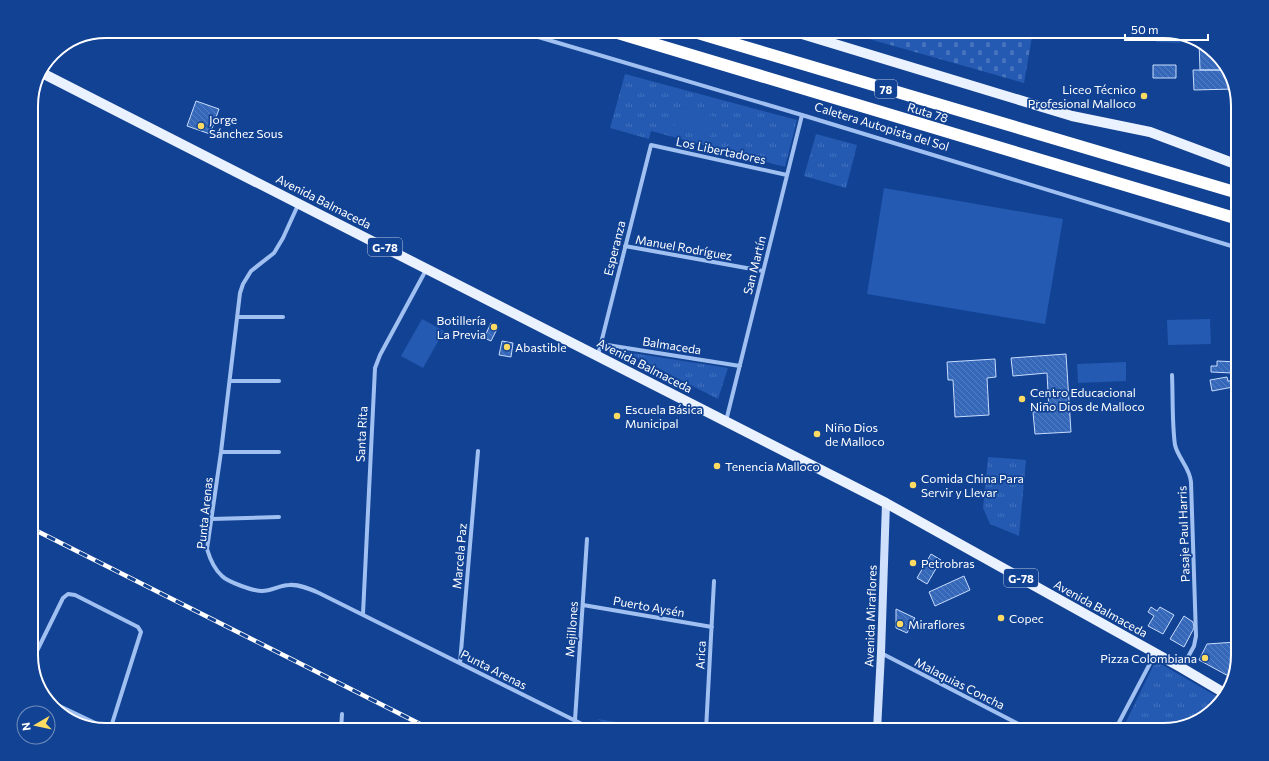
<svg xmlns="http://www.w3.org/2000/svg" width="1269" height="761" font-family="Commissioner,sans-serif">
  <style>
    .grass { fill: url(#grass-tufts) }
    .cemetery { fill: url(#cemetery-stones) }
    .pitch { fill: #245ab2 }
    .building { fill: url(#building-back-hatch); stroke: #c8dcfd }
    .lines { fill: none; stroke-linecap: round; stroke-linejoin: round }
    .street { stroke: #a0c0f2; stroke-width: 4 }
    .secondary { stroke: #cfe0fc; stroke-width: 8 }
    .primary { stroke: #ebf2ff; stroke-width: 10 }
    .highway { stroke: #fff; stroke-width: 12 }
    .rail-casing { stroke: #fff; stroke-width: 4.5 }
    .rail { stroke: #124293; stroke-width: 3; stroke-dasharray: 9; stroke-linecap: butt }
    .poi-dot { fill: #ffdc61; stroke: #124293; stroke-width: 1.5 }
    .labels { text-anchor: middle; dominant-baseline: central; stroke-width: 3.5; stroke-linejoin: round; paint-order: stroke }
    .shield { fill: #124293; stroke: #b8c6df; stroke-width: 1 }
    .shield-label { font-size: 11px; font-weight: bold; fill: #fff }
    .poi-label { font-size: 12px; fill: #fff; stroke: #124293; text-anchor: start }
    .street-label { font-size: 12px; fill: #fff; stroke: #124293 }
    .rim { fill: none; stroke: #fff; stroke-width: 2 }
  </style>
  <defs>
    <pattern id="grass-tufts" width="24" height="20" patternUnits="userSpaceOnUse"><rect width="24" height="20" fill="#245ab2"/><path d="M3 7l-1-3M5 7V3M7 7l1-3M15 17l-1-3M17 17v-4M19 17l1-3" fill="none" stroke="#4573be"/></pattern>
    <pattern id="cemetery-stones" width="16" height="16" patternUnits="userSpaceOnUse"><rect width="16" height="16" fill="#245ab2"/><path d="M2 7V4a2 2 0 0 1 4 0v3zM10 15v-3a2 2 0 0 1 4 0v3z" fill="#4573be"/></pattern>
    <pattern id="building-back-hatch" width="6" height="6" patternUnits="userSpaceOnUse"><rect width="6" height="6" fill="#3668ba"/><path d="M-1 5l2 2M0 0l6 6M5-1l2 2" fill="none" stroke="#547fc4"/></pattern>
  </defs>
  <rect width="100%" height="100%" fill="#124293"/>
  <path class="grass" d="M625,74L797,120L785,167L651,131L649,139L610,128Z
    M816,134L857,145L846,188L804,176Z
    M626,352L728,368L718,399Z
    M988,457L1026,460L1019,536L990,524L983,508Z
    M1157,664H1161L1221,699L1200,720L1163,730H1122L1153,666Z
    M597,719L661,729V730H616Z"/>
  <path class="cemetery" d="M841,31H1033L1024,83Z"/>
  <path class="pitch" d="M1157,31H1162L1180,36V43L1156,42Z
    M680,107L716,117L710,137L674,127Z
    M884,188L1063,219L1045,324L867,294Z
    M422,319L444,331L423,368L401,356Z
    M1210,319L1211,344L1168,345L1167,320Z
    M1126,362V381L1078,383L1077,364Z"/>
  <path class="building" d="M1199,41L1222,63V70H1200Z
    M1153,65H1176V78H1153Z
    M1222,65L1228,69L1234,89L1194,90L1193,70H1222Z
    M196,101L219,109L210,134L187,126Z
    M491,323L498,327L491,341L484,338Z
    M502,341L513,343L511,357L499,355Z
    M1066,354L1071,432L1035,434L1033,412L1049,411L1047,373L1013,376L1011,358Z
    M995,359L996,377L987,378L989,415L955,417L953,380H948L947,362Z
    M1217,361L1238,362L1237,369H1232V373L1211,372V366H1217Z
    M1227,377L1228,381H1232L1233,387L1212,391L1210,380Z
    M931,554L941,560L927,584L917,578Z
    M964,576L970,590L935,606L929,592Z
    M1151,607L1157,611L1160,607L1174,615L1163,634L1148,626L1154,616L1148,612Z
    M896,609L915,618L907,633L896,628Z
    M1184,616L1193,622L1194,628L1184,647L1170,639Z
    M1236,642V662L1232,678L1199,660L1207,644Z"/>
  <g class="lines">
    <path class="street" d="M518,31L802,115L1238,248
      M298,205L283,238L274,253L251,271L243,284L240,293L221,452L207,549C210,559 214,569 222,576C228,582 253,591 262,591C272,591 280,585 289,585C299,584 310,589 319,593L594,730
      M625,246L763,271
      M237,317H283
      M601,344L740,366
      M598,355L651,145L787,175
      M1172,375C1173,397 1172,424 1175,445C1178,458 1190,468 1191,482L1196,636L1194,646L1182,668
      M230,381H279
      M726,421L802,115
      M221,452H279
      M211,519L279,517
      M583,605L712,627
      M363,614L375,368L380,355L426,270
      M881,653L1030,730
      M32,661L63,598L68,594L75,595L138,627L141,632L140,635L110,730
      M460,663L478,451
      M51,702L110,730
      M575,720L587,539
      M341,730L342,714
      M706,730L714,581
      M741,730H747
      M1115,730L1155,654"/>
    <path class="secondary" d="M877,730L881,653L886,503"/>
    <path class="primary" d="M792,31L1072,116L1150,132L1238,165
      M44,74L886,503L1182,668L1226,694"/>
    <path class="highway" d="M611,31L1238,219
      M691,31L1238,193"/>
    <g class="rail-casing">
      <path id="rail" d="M31,528L432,730"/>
    </g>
    <use href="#rail" class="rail"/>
  </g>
  <g class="poi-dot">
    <circle cx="1144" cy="96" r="4"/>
    <circle cx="201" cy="126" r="4"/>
    <circle cx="494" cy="327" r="4"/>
    <circle cx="507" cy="347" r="4"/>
    <circle cx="1022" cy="399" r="4"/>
    <circle cx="617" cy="416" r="4"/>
    <circle cx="817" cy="434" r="4"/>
    <circle cx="717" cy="466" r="4"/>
    <circle cx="913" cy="485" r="4"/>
    <circle cx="913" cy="563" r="4"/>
    <circle cx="1001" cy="618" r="4"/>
    <circle cx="900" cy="624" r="4"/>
    <circle cx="1205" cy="658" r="4"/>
  </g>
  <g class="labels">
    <g class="shield">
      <rect x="875" y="80" width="22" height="18" rx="3"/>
      <rect x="368" y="238" width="34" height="18" rx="3"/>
      <rect x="1004" y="569" width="34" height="18" rx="3"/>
    </g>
    <g class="shield-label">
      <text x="886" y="89">78</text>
      <text x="385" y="247">G-78</text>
      <text x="1021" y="578">G-78</text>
    </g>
    <g class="poi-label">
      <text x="1136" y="89" text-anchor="end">Liceo Técnico<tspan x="1136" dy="14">Profesional Malloco</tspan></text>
      <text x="209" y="119">Jorge<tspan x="209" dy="14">Sánchez Sous</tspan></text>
      <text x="486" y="320" text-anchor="end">Botillería<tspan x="486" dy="14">La Previa</tspan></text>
      <text x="515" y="347">Abastible</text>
      <text x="1030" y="392">Centro Educacional<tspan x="1030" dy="14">Niño Dios de Malloco</tspan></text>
      <text x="625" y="409">Escuela Básica<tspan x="625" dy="14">Municipal</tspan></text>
      <text x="825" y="427">Niño Dios<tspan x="825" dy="14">de Malloco</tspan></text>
      <text x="725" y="466">Tenencia Malloco</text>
      <text x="921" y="478">Comida China Para<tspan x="921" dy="14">Servir y Llevar</tspan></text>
      <text x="921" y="563">Petrobras</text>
      <text x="1009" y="618">Copec</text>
      <text x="908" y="624">Miraflores</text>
      <text x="1197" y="658" text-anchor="end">Pizza Colombiana</text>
    </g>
    <g class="street-label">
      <text transform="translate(928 112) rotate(17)">Ruta 78</text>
      <text transform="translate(882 126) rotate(17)">Caletera Autopista del Sol</text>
      <text transform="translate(721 150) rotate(12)">Los Libertadores</text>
      <text transform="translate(324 201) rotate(27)">Avenida Balmaceda</text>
      <text transform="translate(684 247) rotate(10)">Manuel Rodríguez</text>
      <text transform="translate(614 248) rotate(-76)">Esperanza</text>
      <text transform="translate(754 265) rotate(-76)">San Martín</text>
      <text transform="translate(672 345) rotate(9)">Balmaceda</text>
      <text transform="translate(645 365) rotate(27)">Avenida Balmaceda</text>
      <text transform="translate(361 434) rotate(-87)">Santa Rita</text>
      <text transform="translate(204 513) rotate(-84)">Punta Arenas</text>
      <text transform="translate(1183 534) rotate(-92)">Pasaje Paul Harris</text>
      <text transform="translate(459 556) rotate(-85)">Marcela Paz</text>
      <text transform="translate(649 606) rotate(10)">Puerto Aysén</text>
      <text transform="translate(1101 608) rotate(29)">Avenida Balmaceda</text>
      <text transform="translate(870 616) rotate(-88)">Avenida Miraflores</text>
      <text transform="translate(571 629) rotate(-86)">Mejillones</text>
      <text transform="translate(700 655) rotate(-87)">Arica</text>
      <text transform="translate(494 669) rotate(27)">Punta Arenas</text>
      <text transform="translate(960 683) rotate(27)">Malaquias Concha</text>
    </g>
  </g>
  <path d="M0 0H1269V761H0ZM106 38H1163A68 68 0 0 1 1231 106V655A68 68 0 0 1 1163 723H106A68 68 0 0 1 38 655V106A68 68 0 0 1 106 38Z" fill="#124293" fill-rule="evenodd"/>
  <path class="rim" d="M106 38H1163A68 68 0 0 1 1231 106V655A68 68 0 0 1 1163 723H106A68 68 0 0 1 38 655V106A68 68 0 0 1 106 38Z"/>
  <g transform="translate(36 725) rotate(261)"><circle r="19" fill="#124293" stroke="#718ebe"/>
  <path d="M0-3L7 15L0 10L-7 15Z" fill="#ffdc61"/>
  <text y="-6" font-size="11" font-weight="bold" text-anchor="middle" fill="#ffffff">N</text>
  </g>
  <path d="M1125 34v6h83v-6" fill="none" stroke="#ffffff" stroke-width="2"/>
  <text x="1131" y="34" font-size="12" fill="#ffffff" stroke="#124293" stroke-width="3" paint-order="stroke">50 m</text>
</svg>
